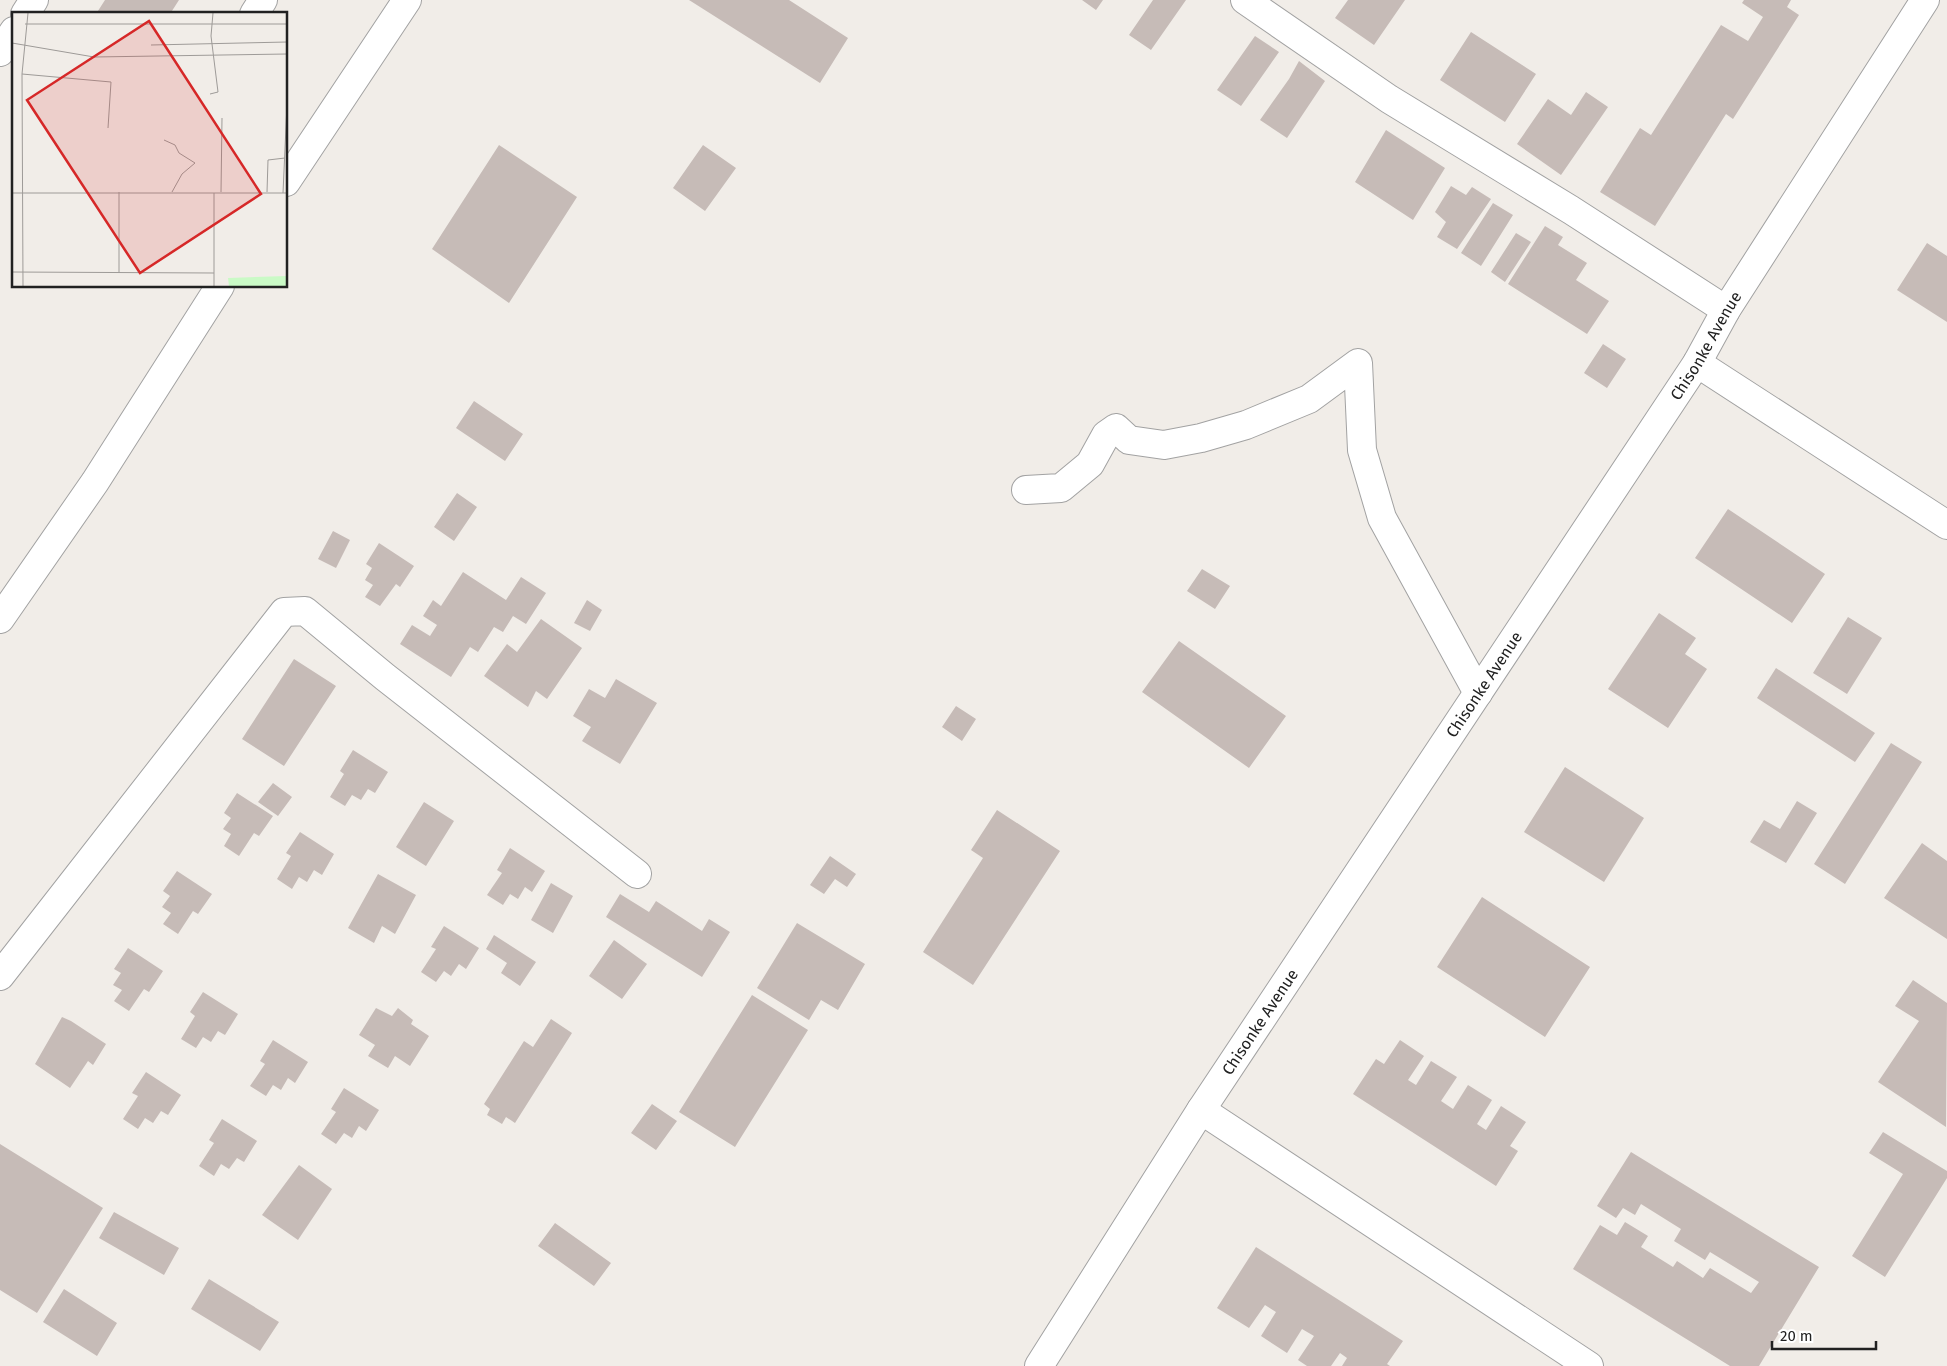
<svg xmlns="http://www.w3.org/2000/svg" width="1947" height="1366" font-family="'Fira Sans',sans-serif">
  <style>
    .building { fill: #c6bbb7 }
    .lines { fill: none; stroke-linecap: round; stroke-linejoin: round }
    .minor-casing { stroke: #a2a2a2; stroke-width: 30 }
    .tertiary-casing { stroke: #a2a2a2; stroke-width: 30 }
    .minor { stroke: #fff; stroke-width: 28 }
    .tertiary { stroke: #fff; stroke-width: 28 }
    .labels { text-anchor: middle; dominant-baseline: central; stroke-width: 4; stroke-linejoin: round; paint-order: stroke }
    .street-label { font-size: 16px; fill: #212121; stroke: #fff }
    .inset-road { fill: none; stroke: #9e9b98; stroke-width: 1 }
    .view { fill: #d62828; fill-opacity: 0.15; stroke: #d62828; stroke-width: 2.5 }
    .inset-edge { fill: none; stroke: #212121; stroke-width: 2.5 }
  </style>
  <rect width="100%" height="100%" fill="#f1ede8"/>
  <path class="building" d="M105,0H179L170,14H96Z
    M689,0H789L848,38L820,83Z
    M1082,0H1103L1096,10Z
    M1153,0H1186L1151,50L1129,35Z
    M1348,0H1405L1374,45L1335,18Z
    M1744,0H1791L1787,7L1799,15L1733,119L1726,114L1655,226L1600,192L1640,128L1651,135L1721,25L1748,41L1763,17L1742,3Z
    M1471,32L1536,74L1505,122L1440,80Z
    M1255,36L1279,52L1241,106L1217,90Z
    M1299,61L1325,81L1287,138L1260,120L1289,79Z
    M1586,92L1608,107L1561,175L1517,144L1548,99L1571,115Z
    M1386,130L1445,168L1413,220L1355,182Z
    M499,145L577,197L509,303L432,249Z
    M703,145L736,168L705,211L673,188Z
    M1451,186L1466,195L1472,187L1491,199L1457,249L1437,237L1446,222L1435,212Z
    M1493,203L1513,215L1481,266L1461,253Z
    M1545,226L1563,237L1558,245L1587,263L1576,280L1609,301L1587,334L1508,284Z
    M1516,233L1531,242L1505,282L1491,272Z
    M1927,243L1947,256V322L1897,290Z
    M1603,344L1626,359L1607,388L1584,373Z
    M474,401L523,434L505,461L456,428Z
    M457,493L477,507L454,541L434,527Z
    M1728,509L1825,574L1792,623L1695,558Z
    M333,531L350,540L336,568L318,559Z
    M379,543L414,566L400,587L396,584L380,606L365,597L373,585L365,580L372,568L366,564Z
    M1202,569L1230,586L1215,609L1187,591Z
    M463,572L506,600L521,577L546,593L526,624L513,616L503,632L494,627L478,652L470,647L451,677L400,644L412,625L430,636L437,625L423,616L433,600L441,606Z
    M587,600L602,610L590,631L574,623Z
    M1659,613L1696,638L1685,654L1707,669L1668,728L1608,689Z
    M1848,617L1882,638L1847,694L1813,673Z
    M541,619L582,648L547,699L536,691L528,707L484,676L507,644L517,652Z
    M1179,641L1286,716L1249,768L1142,692Z
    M294,659L336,686L284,766L242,739Z
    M1776,668L1875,733L1855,762L1757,698Z
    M616,679L657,703L620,764L582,741L591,727L573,716L589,689L605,698Z
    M956,706L976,719L962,741L942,727Z
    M1891,743L1922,762L1845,884L1814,864Z
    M353,750L388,772L375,793L368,789L361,800L352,795L345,806L330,797L344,774L340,771Z
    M1565,767L1644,818L1604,882L1524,832Z
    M273,783L292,797L278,816L258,802Z
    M237,793L273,816L259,836L254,833L239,856L224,846L231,834L223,829L231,818L224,813Z
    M1797,801L1817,813L1786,863L1750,842L1764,820L1780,829Z
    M424,802L454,821L426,866L396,847Z
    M997,810L1060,851L973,985L923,952L983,858L971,850Z
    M300,832L334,854L322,875L314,870L307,882L299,877L292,889L277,879L291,856L286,853Z
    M1922,843L1947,861V939L1884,898Z
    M510,848L545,871L532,892L525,887L518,899L510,894L503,905L487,895L502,873L497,870Z
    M830,856L856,874L847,887L835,879L824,894L810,885Z
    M177,871L212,894L198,914L193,911L178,934L163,924L171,913L162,907L170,896L163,891Z
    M378,874L416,895L395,934L382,926L374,943L348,928Z
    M551,883L573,896L553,933L531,920Z
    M620,894L649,912L656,901L702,931L709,919L730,932L702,977L606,917Z
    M1482,897L1590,967L1545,1037L1437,967Z
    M797,923L865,964L838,1010L821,1000L809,1020L757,988Z
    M444,926L479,948L466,969L459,964L451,976L444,971L436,982L421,972L436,949L431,947Z
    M494,935L536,962L520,986L501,973L507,963L486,949Z
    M614,940L647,964L622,999L589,976Z
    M128,948L163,971L149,992L144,989L129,1011L114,1001L122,990L113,985L121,973L114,969Z
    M1913,980L1947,1003L1946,1127L1878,1082L1919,1021L1895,1006Z
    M203,992L238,1014L225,1035L218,1031L211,1042L203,1037L196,1048L181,1039L195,1016L190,1012Z
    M752,995L808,1030L735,1147L679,1112Z
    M376,1008L392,1016L398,1008L413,1020L411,1024L429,1036L410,1066L395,1056L388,1068L368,1056L375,1045L359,1035Z
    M62,1017L71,1021L106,1044L93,1065L88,1061L70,1088L35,1064Z
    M551,1019L572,1033L515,1123L506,1117L502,1124L487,1115L490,1109L484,1104L524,1041L533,1047Z
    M273,1040L308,1062L295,1083L288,1078L281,1090L273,1085L266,1096L250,1086L265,1064L260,1061Z
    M1400,1040L1424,1056L1408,1080L1416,1085L1431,1061L1457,1077L1441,1101L1453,1109L1468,1085L1492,1100L1477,1124L1486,1130L1501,1106L1526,1122L1510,1146L1518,1151L1496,1186L1353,1094L1376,1059L1384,1064Z
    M146,1072L181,1095L168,1115L161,1111L153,1123L145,1118L138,1129L123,1119L138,1096L132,1093Z
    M344,1088L379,1110L366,1131L359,1126L352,1138L344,1133L336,1144L321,1134L336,1112L331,1109Z
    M652,1104L677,1121L656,1150L631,1133Z
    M222,1119L257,1141L244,1162L237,1158L229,1169L221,1164L214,1176L199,1166L214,1143L209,1140Z
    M1883,1132L1947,1171V1178L1885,1277L1852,1256L1903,1174L1869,1153Z
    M0,1144L103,1208L37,1313L0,1290Z
    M1631,1152L1819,1267L1759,1366H1730L1573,1269L1600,1225L1617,1235L1625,1222L1648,1236L1641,1247L1673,1267L1677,1261L1703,1278L1710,1268L1751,1293L1759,1282L1710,1252L1705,1260L1674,1241L1681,1229L1641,1204L1635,1215L1623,1208L1616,1218L1597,1206Z
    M299,1165L332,1189L298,1240L262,1215Z
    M114,1212L179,1248L164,1275L99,1238Z
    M555,1223L611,1263L594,1286L538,1246Z
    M1256,1247L1403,1341L1387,1364L1390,1366H1342L1347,1358L1340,1353L1331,1366H1307L1298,1360L1314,1336L1302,1329L1287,1353L1261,1336L1276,1312L1265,1305L1249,1328L1217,1308Z
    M209,1279L279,1322L260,1351L191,1309Z
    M64,1289L117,1323L97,1356L43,1322Z"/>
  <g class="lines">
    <g class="minor-casing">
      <path id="minor" d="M1245,0L1389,99L1571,210L1726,310
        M25,14L34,0
        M254,14L263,0
        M0,52L14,31
        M286,182L407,0
        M1697,363L1947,525
        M1026,490L1061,488L1090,464L1106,435L1116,428L1129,440L1164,445L1201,438L1246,425L1309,399L1358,363L1362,450L1382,518L1478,693
        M0,619L95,482L220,286
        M0,976L284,612L305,611L385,677L637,874
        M1201,1110L1589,1366"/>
    </g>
    <g class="tertiary-casing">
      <g id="tertiary">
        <path id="s1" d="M1039,1366L1201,1110L1697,363L1726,310L1925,0"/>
      </g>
    </g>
    <use href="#minor" class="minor"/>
    <use href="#tertiary" class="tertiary"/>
  </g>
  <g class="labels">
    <g class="street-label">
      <text stroke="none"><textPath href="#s1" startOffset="1219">Chisonke Avenue</textPath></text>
      <text stroke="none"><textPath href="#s1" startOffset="814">Chisonke Avenue</textPath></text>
      <text stroke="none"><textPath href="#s1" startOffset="409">Chisonke Avenue</textPath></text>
    </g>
  </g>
  <g transform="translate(12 12)">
    <rect width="275" height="275" fill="#f1ede8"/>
    <path d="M275,264V274H217L216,266Z" fill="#cafac6"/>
    <path class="inset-road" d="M13,12H275M0,31L82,45L275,42M139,33L275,30M10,62L99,70L96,116M198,82L206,80L199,24L201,1M152,128L163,133L167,141L183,151L170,162L160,180M209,180L210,106M255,180L256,148L273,146M0,181H275M271,181L275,92M0,260L202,261M107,261V180M11,274L10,62L16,1M202,274V181"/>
    <path class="view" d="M137,9L249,182L128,261L15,88Z"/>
    <rect width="275" height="275" class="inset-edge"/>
  </g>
  <path d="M1772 1341v8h104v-8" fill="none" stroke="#212121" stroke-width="2.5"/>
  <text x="1780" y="1341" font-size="15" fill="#212121" stroke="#ffffff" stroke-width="4" paint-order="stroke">20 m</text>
</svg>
